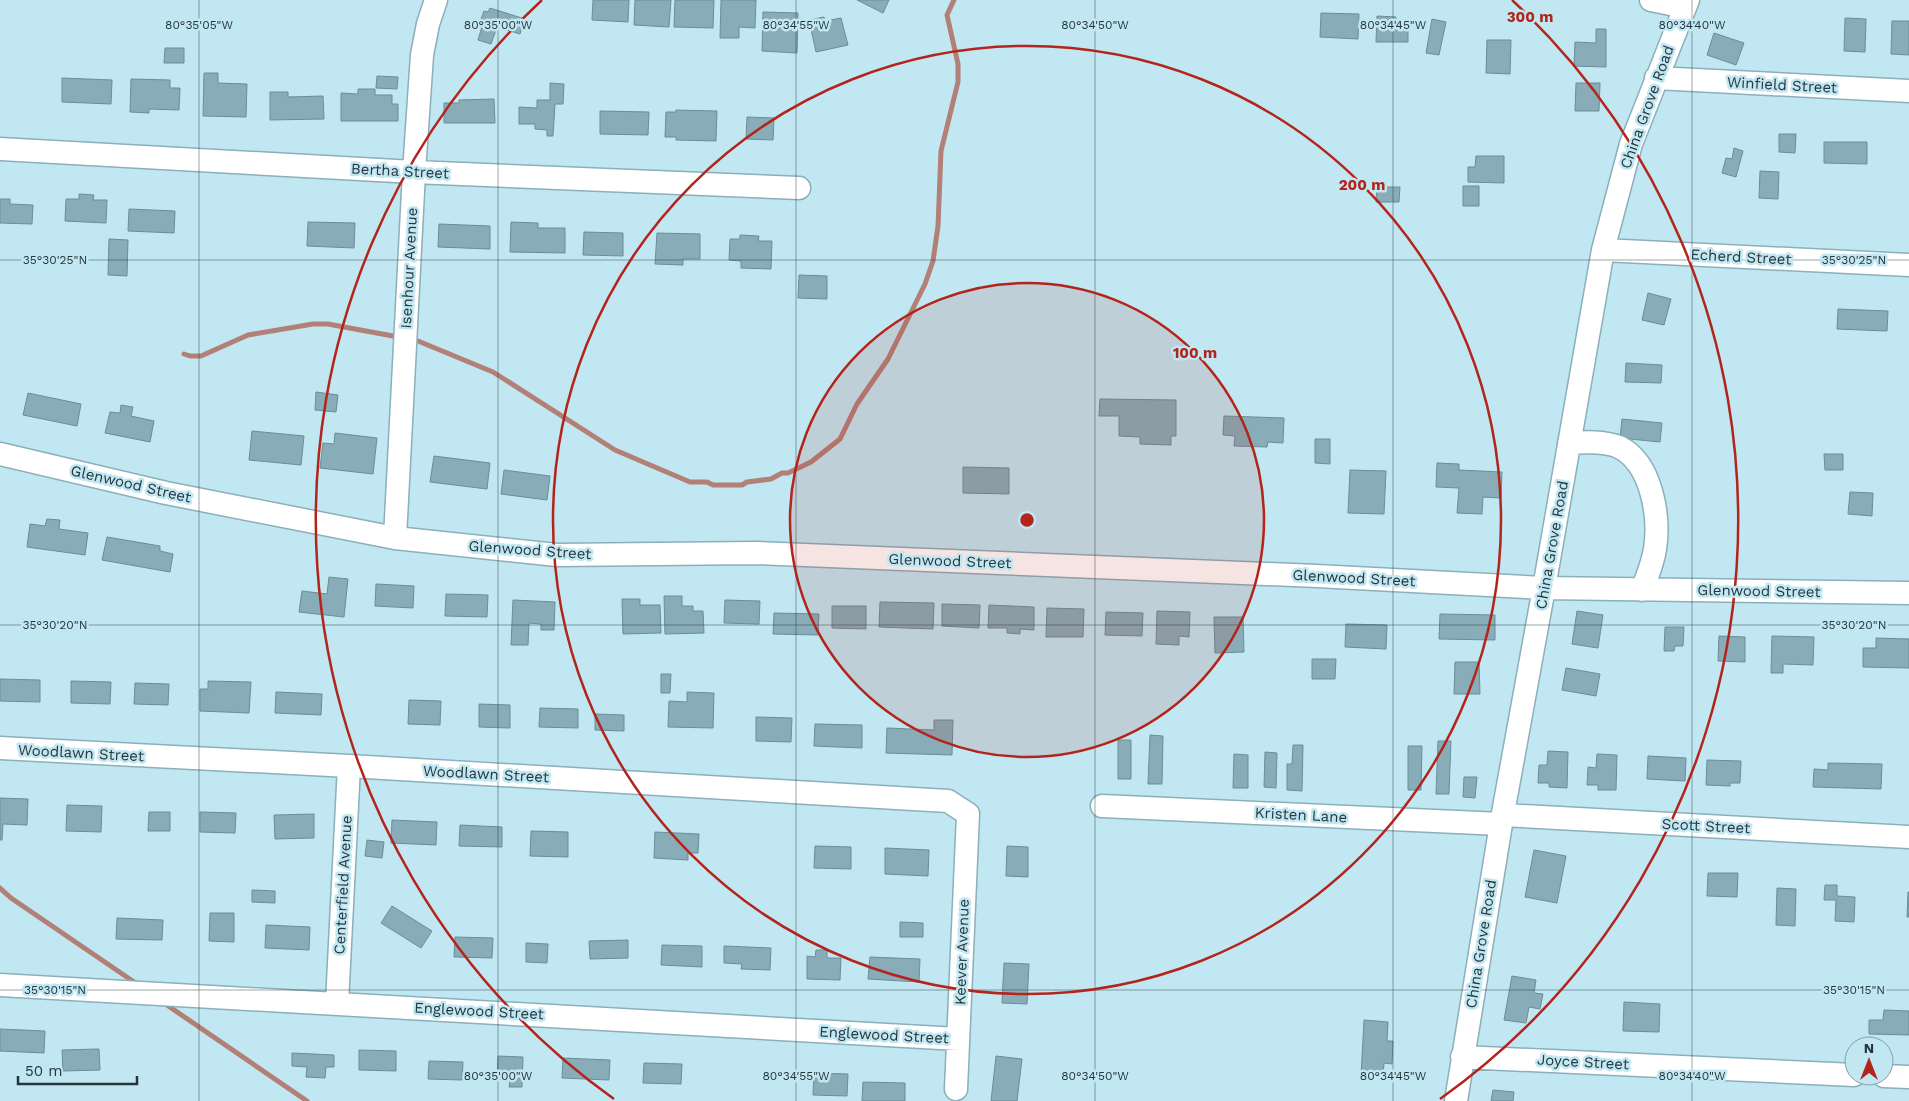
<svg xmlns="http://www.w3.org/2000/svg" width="1909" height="1101" font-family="'Work Sans',sans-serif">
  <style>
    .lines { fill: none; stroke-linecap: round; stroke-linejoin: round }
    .stream { stroke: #b38077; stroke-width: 5 }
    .building { fill: #88acb8; stroke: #6a8e99 }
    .minor-casing { stroke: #8bafbb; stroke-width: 25 }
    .minor { stroke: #fff; stroke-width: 22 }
    .ticks { fill: none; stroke: #27363b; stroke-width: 1; stroke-opacity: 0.45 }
    .ring { fill: none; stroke: #b3241b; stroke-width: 2.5 }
    .labels { text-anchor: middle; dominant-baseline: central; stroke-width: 5; stroke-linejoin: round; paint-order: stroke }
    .street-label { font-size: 15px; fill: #27363b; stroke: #c1e7f3 }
    .ticks-label { font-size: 12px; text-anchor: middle; fill: #27363b; stroke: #c1e7f3; stroke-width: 5; stroke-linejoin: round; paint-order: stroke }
    .centre { fill: #b3241b; stroke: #c1e7f3; stroke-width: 2.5 }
    .ring-label { font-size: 15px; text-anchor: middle; font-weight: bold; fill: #b3241b; stroke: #c1e7f3; stroke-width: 5; stroke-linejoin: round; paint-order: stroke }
  </style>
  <rect width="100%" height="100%" fill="#c1e7f3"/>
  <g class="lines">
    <path class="stream" d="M418,341L493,372L615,450L690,482H707L713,485H742L747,482L771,479L782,473H788L811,462L840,439L857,404L888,359L925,284L933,261L938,226L941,151L958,82V64L947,15L954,0
      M184,354L190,356H201L248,335L313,324H328L393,336
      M0,888L11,898L137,984
      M164,1003L307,1101"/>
  </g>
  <path class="building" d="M593,0H629L628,22L592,20Z
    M635,0H671L669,27L634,25Z
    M675,0H714L713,28L674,27Z
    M721,0H756L755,28L739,27V38H720Z
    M857,0H889L883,13Z
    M490,8L525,19L520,34L497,27L491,44L478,40L484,20L481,19L484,11L488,12Z
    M763,12L798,13L797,53L762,51Z
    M1321,13L1359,14L1358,39L1320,37Z
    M1377,16L1396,17V22L1408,23V42H1376Z
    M824,17L825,21L841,18L848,45L816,52L809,20Z
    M1845,18L1866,19L1865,52L1844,51Z
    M1432,19L1446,22L1439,55L1426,53Z
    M1892,21H1909V55L1891,54Z
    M1596,29H1606V67L1574,66L1575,42L1596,43Z
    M1714,33L1744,43L1736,65L1707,55Z
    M1487,40H1511L1510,74L1486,73Z
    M165,48H184V63H164Z
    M204,73H218V83L247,84L246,117L203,116Z
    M377,76L398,77L397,89L376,88Z
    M62,78L112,80L111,104L62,102Z
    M131,79L170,80V88H180L179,110L149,109V113L130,112Z
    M550,83L564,84L563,104H555L553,136H547V130L535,129V124H519V107L537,108V100H550Z
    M1576,83H1600L1599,111H1575Z
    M358,89H375V95H392V104H398V121H341V93L358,94Z
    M270,92H288V97L323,96L324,119L270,120Z
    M494,99L495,123H444V103H459V100Z
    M676,110L717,111L716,141L676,140V137H665L666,112H676Z
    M600,111L649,112L648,135L600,134Z
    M747,117L774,118L773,140L746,139Z
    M1779,134H1796L1795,153L1779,152Z
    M1824,142H1867V164L1824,163Z
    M1734,148L1743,151L1736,177L1722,173L1726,158L1732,159Z
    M1476,156H1504V183L1468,182V167H1475Z
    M1760,171L1779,172L1778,199L1759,198Z
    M1463,186H1479V206H1463Z
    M1377,187H1400L1399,202H1376Z
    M79,194L94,195L93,200H107L106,223L65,221L66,199H79Z
    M0,199H10V204L33,205L32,224L0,223Z
    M129,209L175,211L174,233L128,231Z
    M308,222L355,223L354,248L307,246Z
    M511,222L538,223V228H565V253L510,252Z
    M439,224L490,226V249L438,247Z
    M584,232L623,233V256L583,255Z
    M657,233L700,234V259H683V265L655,264Z
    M740,235L759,236L758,241H772L771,269L741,268V261L729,260L730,239H740Z
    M109,239L128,240L127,276L108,275Z
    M799,275L827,276V299L798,298Z
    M1648,293L1671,299L1664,325L1642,320Z
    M1838,309L1888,311L1887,331L1837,329Z
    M1626,363L1662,365L1661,383L1625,382Z
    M316,392L338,395L336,412L315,410Z
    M28,393L81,404L77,426L23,415Z
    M1100,399L1176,400V436H1171V445L1140,444V437L1119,436V416H1099Z
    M121,405L133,407L131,416L154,421L150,442L105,433L110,412L120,413Z
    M1224,416L1284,418L1283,443L1268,442L1267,447L1234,446L1235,436L1223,435Z
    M1622,419L1662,423L1660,442L1620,438Z
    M252,431L304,436L301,465L249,460Z
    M335,433L377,438L373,474L320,468L323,443L334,444Z
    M1315,439H1330V464L1315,463Z
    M1824,454H1843V470H1825Z
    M434,456L490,463L487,489L430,482Z
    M1437,463L1459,464V470L1502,472L1501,498L1483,497L1482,514L1457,513L1459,488L1436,487Z
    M963,467L1009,468V494L963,493Z
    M504,470L550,476L547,500L501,494Z
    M1350,470L1386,471L1384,514L1348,513Z
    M1850,492L1873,493L1872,516L1848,514Z
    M47,519L60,520L59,529L88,533L85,555L27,547L30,524L45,526Z
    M107,537L160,546V551L173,554L170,572L102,560Z
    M329,577L348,579L344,617L299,612L302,591L327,594Z
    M376,584L414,586L413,608L375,606Z
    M446,594L488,595L487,617L445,616Z
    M664,596H682V606H693V611H703L704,633L665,634Z
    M622,599H640V605H660L661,633L623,634Z
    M513,600L555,602L554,630H541V624L529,623L528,645H511Z
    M725,600L760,601L759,624L724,623Z
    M880,602L934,603L933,629L879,627Z
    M942,604L980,605L979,628L942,626Z
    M989,605L1034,607V630L1020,629V634L1007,633V628H988Z
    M832,606H866V629L832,628Z
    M1047,608L1084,609L1083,637H1046Z
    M1157,611L1190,612L1189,637L1179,636V645L1156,644Z
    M1577,611L1603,615L1598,648L1572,644Z
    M1106,612L1143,613L1142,636L1105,635Z
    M774,613L819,614L818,635L773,634Z
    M1440,614L1495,615V640L1439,639Z
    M1214,617H1243L1244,652L1215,653Z
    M1346,624L1387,625L1386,649L1345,647Z
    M1665,627H1684L1683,646H1675L1674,651H1664Z
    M1719,636L1745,637V662L1718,661Z
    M1772,636L1814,637L1813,665L1783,664V673H1771Z
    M1876,638L1909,639V668L1863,667V648H1876Z
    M1312,659H1336L1335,679H1312Z
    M1455,662H1479L1480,694H1454Z
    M1566,668L1600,674L1596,696L1562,690Z
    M661,674H671L670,693H661Z
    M0,679L40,680V702L0,701Z
    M71,681L111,682L110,704L71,703Z
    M208,681L251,682L249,713L200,711V689H208Z
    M135,683L169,684L168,705L134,704Z
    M276,692L322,694L321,715L275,713Z
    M687,692L714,693L713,728L668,727L669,701L687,702Z
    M409,700L441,701L440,725L408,724Z
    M479,704L510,705V728L479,727Z
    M540,708L578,709V728L539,727Z
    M595,714L624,715V731L595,730Z
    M756,717L792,718L791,742L756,741Z
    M934,720H953L952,755L886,753L887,728L934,730Z
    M815,724L862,725V748L814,746Z
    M1150,735L1163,736L1162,784H1148Z
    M1118,740H1131V779H1118Z
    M1438,741H1451L1449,794H1436Z
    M1293,745H1303L1302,791L1287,790V764H1292Z
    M1408,746H1422L1421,790H1408Z
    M1548,751L1568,752L1567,788L1549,787V783H1538L1539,765H1547Z
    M1265,752L1277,753L1276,788L1264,787Z
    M1234,754L1248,755V788H1233Z
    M1597,754L1617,755L1616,790H1598V785H1587L1588,767L1596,768Z
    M1648,756L1686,758L1685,781L1647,779Z
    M1707,760L1741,761L1740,783H1730V786L1706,785Z
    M1828,763L1882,764L1881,789L1813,787L1814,769L1828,770Z
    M1464,777H1477L1475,798L1463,797Z
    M0,798L28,799L27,825L3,824L2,840H0Z
    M67,805L102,806L101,832L66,831Z
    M149,812H170V831H148Z
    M200,812L236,813L235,833L200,832Z
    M314,814V838L275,839L274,815Z
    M392,820L437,822L436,845L391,843Z
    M460,825L502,827V847L459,846Z
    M531,831L568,832V857L530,856Z
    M655,832L699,834L698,853H688V860L654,858Z
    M367,840L384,842L382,858L365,856Z
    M815,846L851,847V869L814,868Z
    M1007,846L1028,847V877L1006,876Z
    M885,848L929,850L928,876L885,874Z
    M1534,850L1566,856L1557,903L1525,897Z
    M1708,873H1738L1737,897L1707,896Z
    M1825,885H1837V896L1855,897L1854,922L1835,921L1836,900H1824Z
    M1777,888L1796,889L1795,926L1776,925Z
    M252,890L275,891V903L252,902Z
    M1908,892H1909V917H1907Z
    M392,906L432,931L421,948L381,923Z
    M210,913H234V942L209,941Z
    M117,918L163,920L162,940L116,939Z
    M900,922L923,923V937H900Z
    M266,925L310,927L309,950L265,948Z
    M455,937L493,938L492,958L454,957Z
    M628,940V958L590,959L589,941Z
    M526,943L548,944L547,963L526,962Z
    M662,945L702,946V967L661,965Z
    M724,946L771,948L770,970L741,969L742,964L724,963Z
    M816,950H827V958H841L840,980L807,979V956L815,957Z
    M870,957L920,959L919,982L868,979Z
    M1004,963L1029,964L1027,1004L1002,1003Z
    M1512,976L1536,980L1534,993L1543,994L1540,1009L1529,1007L1526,1023L1504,1020Z
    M1624,1002L1660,1004L1659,1032L1623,1031Z
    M1884,1010L1909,1011V1035L1869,1034V1020H1883Z
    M1364,1020L1388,1022L1387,1041H1393L1392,1064L1384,1063L1383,1077L1361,1076Z
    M0,1029L45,1031L44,1053L0,1051Z
    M99,1049L100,1070L63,1071L62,1050Z
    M359,1050L396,1051V1071L359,1070Z
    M292,1053L334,1055V1067H326L325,1078L306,1077L307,1067L292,1066Z
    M498,1056L523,1057L522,1087H509L510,1080L497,1079Z
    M996,1056L1022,1059L1017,1101H991Z
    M563,1058L610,1060L609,1080L562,1078Z
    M429,1061L463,1062L462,1080L428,1079Z
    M644,1063L682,1064L681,1084L643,1083Z
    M814,1073L848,1074L847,1096L813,1095Z
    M863,1082L905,1083V1101H862Z
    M1493,1090L1514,1092L1513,1101H1491Z"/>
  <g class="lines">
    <g class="minor-casing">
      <path id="minor" d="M1651,0L1685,7
        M1656,78L1909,91
        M0,149L414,172L799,188
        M1603,250L1909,265
        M1569,443C1585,442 1604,441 1619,447C1652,463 1660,517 1655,549C1653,563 1647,577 1642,590
        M0,454L166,493L395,538L557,555L756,553L1317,576L1544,588L1909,593
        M395,538L414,172L422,55L428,24L436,0
        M0,748L349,766L948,801L968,814L956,1089
        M1102,806L1501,824
        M1503,815L1909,837
        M0,985L958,1039
        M337,1003L349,766
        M1462,1057L1854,1075
        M1884,1076L1909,1077
        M1456,1101L1501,824L1544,588L1603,250L1631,144L1688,0"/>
    </g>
    <use href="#minor" class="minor"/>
  </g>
  <path class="ticks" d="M199,0V1101M498,0V1101M796,0V1101M1095,0V1101M1393,0V1101M1692,0V1101M0,260H1909M0,625H1909M0,990H1909"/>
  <circle cx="1027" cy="520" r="237" fill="#b3241b" fill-opacity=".12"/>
  <g class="ring">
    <circle cx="1027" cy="520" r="237"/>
    <circle cx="1027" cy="520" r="474"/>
    <path d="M614 1099A711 711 0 0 1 542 0M1512 0A711 711 0 0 1 1440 1099"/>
  </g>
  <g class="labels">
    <g class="street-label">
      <text transform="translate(1782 85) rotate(3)">Winfield Street</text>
      <text transform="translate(1647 107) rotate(-70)">China Grove Road</text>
      <text transform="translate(400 171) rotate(3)">Bertha Street</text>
      <text transform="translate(1741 257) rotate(3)">Echerd Street</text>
      <text transform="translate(409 268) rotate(-87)">Isenhour Avenue</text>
      <text transform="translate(131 484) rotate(13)">Glenwood Street</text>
      <text transform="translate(1552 545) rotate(-80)">China Grove Road</text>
      <text transform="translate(530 550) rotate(4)">Glenwood Street</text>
      <text transform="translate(950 561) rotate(2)">Glenwood Street</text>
      <text transform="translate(1354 578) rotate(3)">Glenwood Street</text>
      <text transform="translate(1759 591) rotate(1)">Glenwood Street</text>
      <text transform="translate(81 753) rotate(3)">Woodlawn Street</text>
      <text transform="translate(486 774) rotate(3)">Woodlawn Street</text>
      <text transform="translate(1301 815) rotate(3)">Kristen Lane</text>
      <text transform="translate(1706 826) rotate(3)">Scott Street</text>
      <text transform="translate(343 885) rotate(-87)">Centerfield Avenue</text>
      <text transform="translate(1481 944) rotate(-81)">China Grove Road</text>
      <text transform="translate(962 952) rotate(-88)">Keever Avenue</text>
      <text transform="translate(479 1011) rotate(3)">Englewood Street</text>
      <text transform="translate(884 1035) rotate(3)">Englewood Street</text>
      <text transform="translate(1583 1062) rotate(3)">Joyce Street</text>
    </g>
  </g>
  <g class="ticks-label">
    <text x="199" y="29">80°35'05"W</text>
    <text x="498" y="29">80°35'00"W</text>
    <text x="796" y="29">80°34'55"W</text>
    <text x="1095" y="29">80°34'50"W</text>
    <text x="1393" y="29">80°34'45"W</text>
    <text x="1692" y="29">80°34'40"W</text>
    <text x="55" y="264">35°30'25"N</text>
    <text x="1854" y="264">35°30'25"N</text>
    <text x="55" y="629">35°30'20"N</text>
    <text x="1854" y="629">35°30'20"N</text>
    <text x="55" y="994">35°30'15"N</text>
    <text x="1854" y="994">35°30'15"N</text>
    <text x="498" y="1080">80°35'00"W</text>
    <text x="796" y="1080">80°34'55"W</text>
    <text x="1095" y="1080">80°34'50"W</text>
    <text x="1393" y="1080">80°34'45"W</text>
    <text x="1692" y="1080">80°34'40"W</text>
  </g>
  <circle cx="1027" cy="520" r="8" class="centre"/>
  <g class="ring-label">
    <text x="1530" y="22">300 m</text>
    <text x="1362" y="190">200 m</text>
    <text x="1195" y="358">100 m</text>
  </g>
  <g transform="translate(1869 1061)"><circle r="24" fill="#c1e7f3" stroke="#83a0a9"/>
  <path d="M0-4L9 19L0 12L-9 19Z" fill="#b3241b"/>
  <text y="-8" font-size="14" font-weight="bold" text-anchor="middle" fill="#27363b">N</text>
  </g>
  <path d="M18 1076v8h119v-8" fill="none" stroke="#27363b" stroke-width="2.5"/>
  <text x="25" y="1076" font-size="15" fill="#27363b" stroke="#c1e7f3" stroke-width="4" paint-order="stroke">50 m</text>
</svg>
